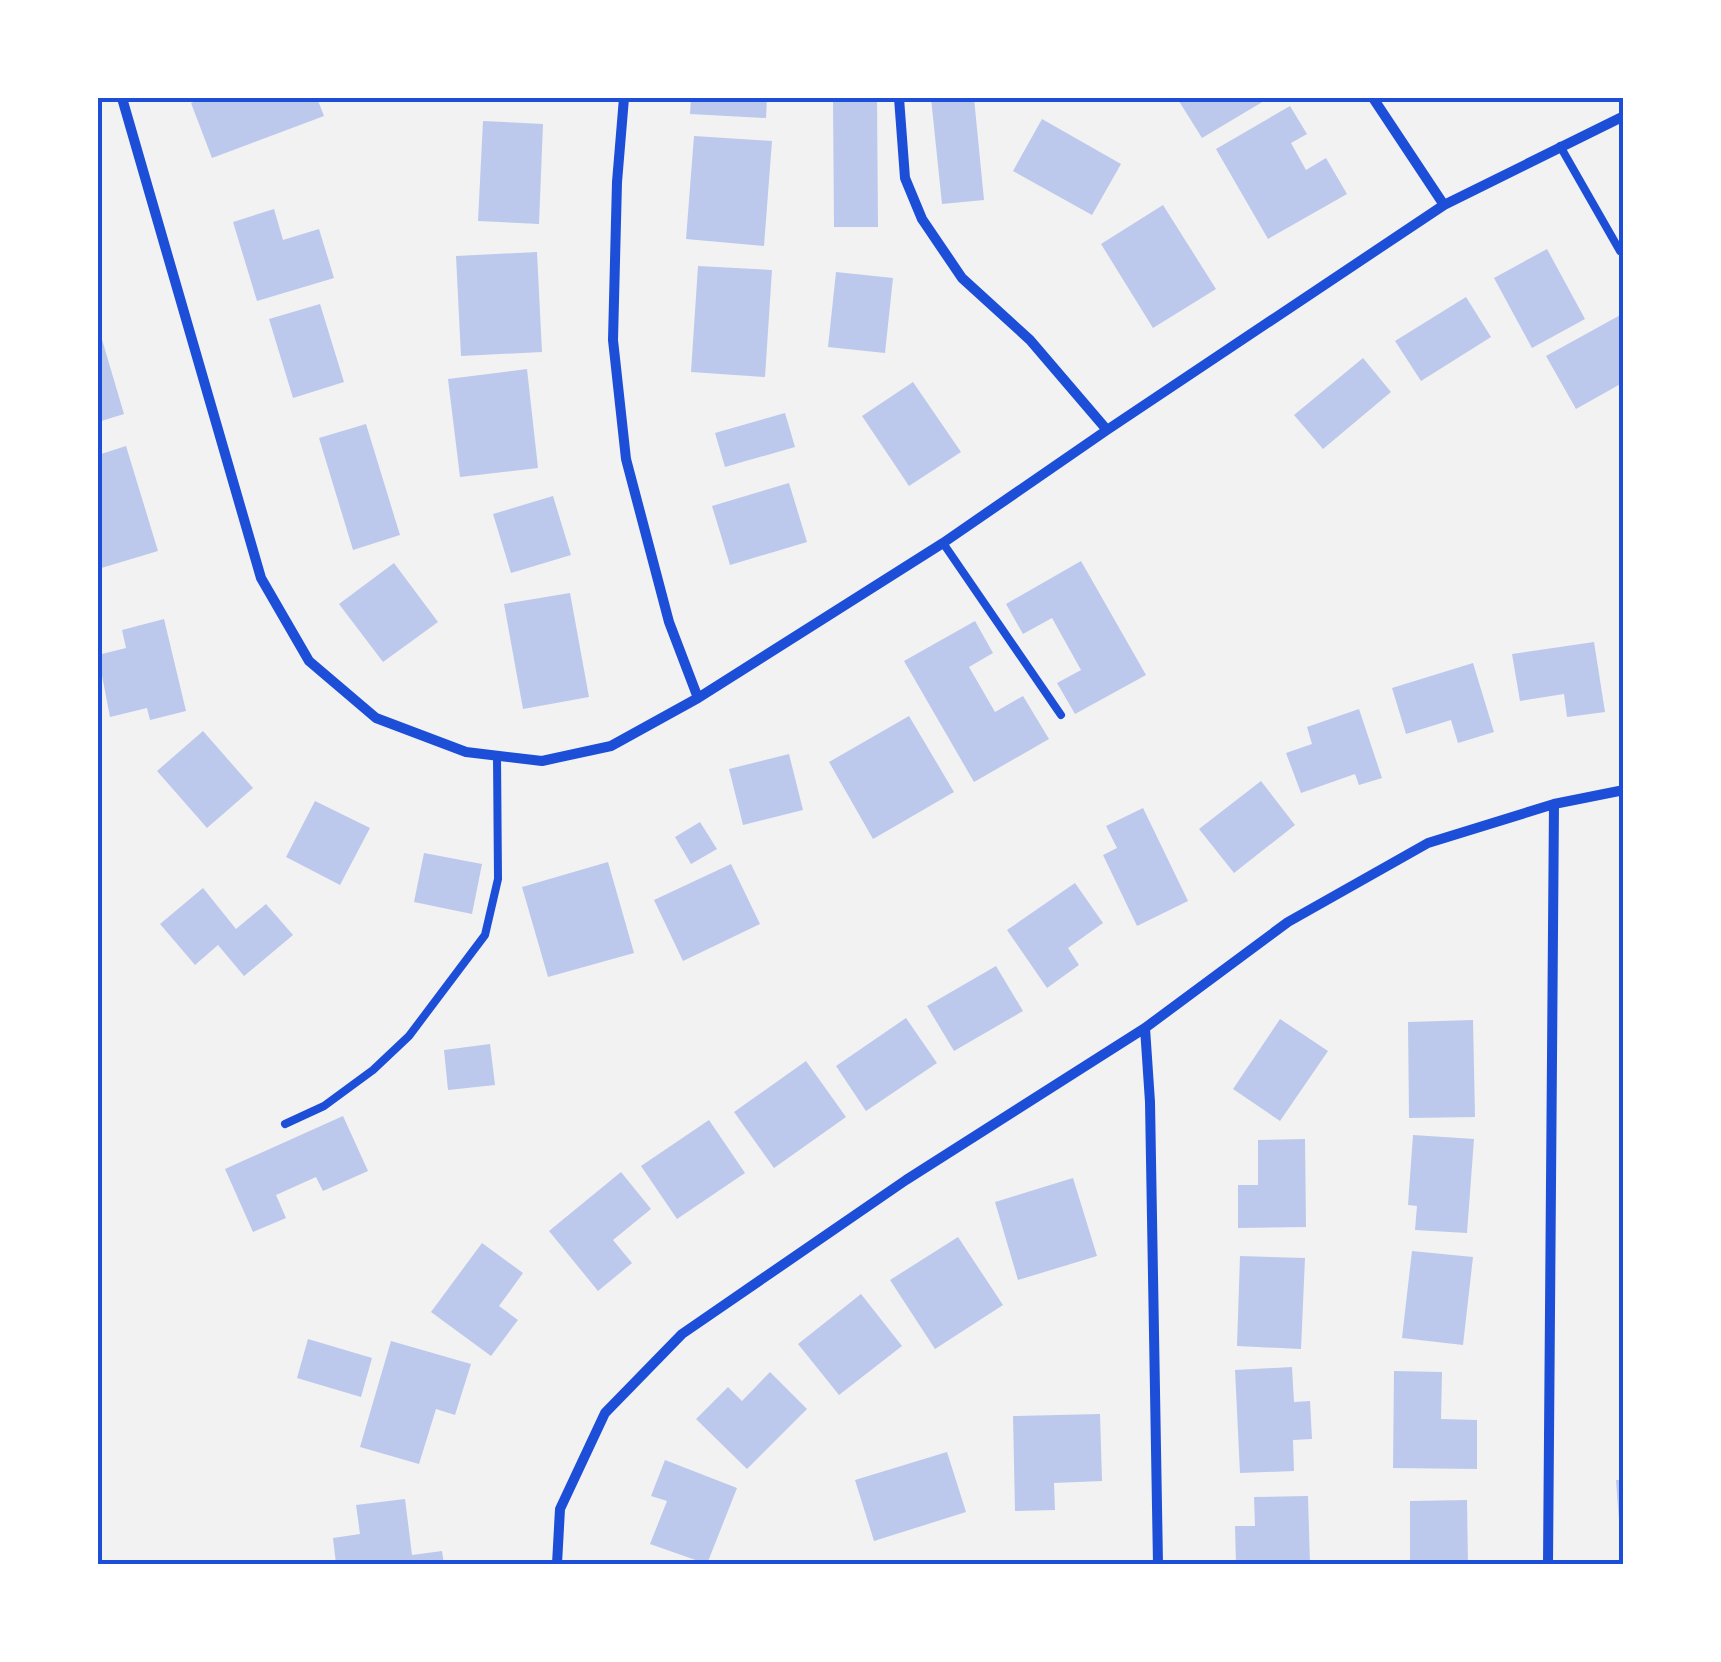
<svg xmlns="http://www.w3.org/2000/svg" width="1721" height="1662" font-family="'Fira Sans',sans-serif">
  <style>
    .building { fill: #bdc9ec }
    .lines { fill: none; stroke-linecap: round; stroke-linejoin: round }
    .service { stroke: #1d4ed8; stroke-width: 8 }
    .minor { stroke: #1d4ed8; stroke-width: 10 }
    .neatline { fill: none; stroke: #1d4ed8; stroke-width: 4 }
  </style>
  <rect width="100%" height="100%" fill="#f2f2f2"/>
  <path class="building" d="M204,98H317L324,116L212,158L191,103Z
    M691,98H767L766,118L690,114Z
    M833,98H877L878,227H834Z
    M931,98H974L984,200L942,204Z
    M1177,98H1269L1202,138Z
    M1290,106L1307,134L1291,143L1306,170L1326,158L1347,194L1268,239L1216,149Z
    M1042,119L1121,164L1092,215L1013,171Z
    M483,121L543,124L539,224L478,221Z
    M694,136L772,141L764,246L686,239Z
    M1163,205L1216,289L1153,328L1101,244Z
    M274,209L283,240L319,229L334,278L257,301L233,222Z
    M1547,249L1585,319L1532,348L1494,278Z
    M537,252L542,352L461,356L456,256Z
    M698,266L772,270L765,377L691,372Z
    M836,272L893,278L885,353L828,347Z
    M1466,297L1491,337L1421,381L1395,341Z
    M320,304L344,382L293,398L269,319Z
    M1624,313V382L1576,409L1546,356Z
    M98,326L124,414L98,422Z
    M1363,358L1391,392L1323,449L1294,415Z
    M527,369L538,468L460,477L448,379Z
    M913,382L961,452L909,486L862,416Z
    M785,413L795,447L725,467L715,433Z
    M366,424L400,535L353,550L319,438Z
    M126,446L158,551L98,569V455Z
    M789,483L807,542L730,565L712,506Z
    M553,496L571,555L511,573L493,514Z
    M1081,561L1146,675L1075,714L1057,683L1081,670L1052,618L1023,634L1006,604Z
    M394,563L438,622L383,662L339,604Z
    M570,593L589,697L523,709L504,604Z
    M164,619L186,711L150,720L147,708L110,717L98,655L126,648L122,630Z
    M975,621L993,653L969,667L995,712L1023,696L1049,739L974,782L904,661Z
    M1594,642L1605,712L1567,717L1564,694L1520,701L1512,654Z
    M1473,663L1494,732L1458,743L1451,720L1406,734L1392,688Z
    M1359,709L1382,778L1359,785L1355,774L1301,793L1286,753L1312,744L1307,727Z
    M909,716L954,792L873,839L829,762Z
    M203,731L253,788L207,828L157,771Z
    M789,754L803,810L743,825L729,769Z
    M1261,781L1295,825L1234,873L1199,829Z
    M315,801L370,828L340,885L286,857Z
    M1143,808L1188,901L1137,926L1103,855L1117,848L1106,826Z
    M700,822L717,849L691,864L675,837Z
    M424,853L482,864L472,914L414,902Z
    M608,862L634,953L548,977L522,887Z
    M731,864L760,924L683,961L654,900Z
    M1075,883L1103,923L1068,948L1079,965L1047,988L1007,930Z
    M203,888L236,929L266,904L293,935L244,976L218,945L195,965L160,924Z
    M996,966L1023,1011L954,1051L927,1006Z
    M906,1018L937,1063L866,1111L836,1066Z
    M1280,1019L1328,1051L1280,1121L1233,1089Z
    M1473,1020L1475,1117L1409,1118L1408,1022Z
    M490,1044L495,1085L448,1090L444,1050Z
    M806,1061L846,1117L774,1168L734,1112Z
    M343,1116L368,1171L323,1191L316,1177L276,1195L286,1218L253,1232L225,1169Z
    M709,1120L745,1173L677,1219L641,1166Z
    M1413,1135L1474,1139L1467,1233L1415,1230L1417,1206L1408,1205Z
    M1305,1139L1306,1227L1238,1228V1185H1258V1140Z
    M621,1172L651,1209L613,1240L632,1263L598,1291L549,1231Z
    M1073,1178L1097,1256L1018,1280L995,1202Z
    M958,1237L1003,1305L935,1349L890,1280Z
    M482,1243L523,1273L499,1306L518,1320L491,1356L431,1312Z
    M1412,1251L1473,1257L1463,1345L1402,1338Z
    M1240,1256L1305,1258L1301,1349L1237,1346Z
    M861,1294L902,1346L839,1395L798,1344Z
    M308,1339L372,1358L361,1397L297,1378Z
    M391,1341L471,1364L455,1415L436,1409L419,1464L360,1447Z
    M1292,1367L1294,1402L1310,1401L1312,1439L1293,1440L1294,1471L1240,1473L1235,1370Z
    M1394,1371L1442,1372L1441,1419L1477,1420V1469L1393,1468Z
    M770,1372L807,1409L747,1469L696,1419L728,1387L742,1401Z
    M1100,1414L1102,1481L1054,1483L1055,1510L1015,1511L1013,1416Z
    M947,1452L966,1512L874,1541L855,1480Z
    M665,1460L737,1488L707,1564L650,1544L667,1501L651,1496Z
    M1616,1480H1624V1547H1621Z
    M1308,1496L1310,1564H1236L1235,1526H1255L1254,1497Z
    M405,1499L412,1555L442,1551L444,1564H336L333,1538L360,1534L356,1505Z
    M1467,1500L1468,1564H1410V1501Z"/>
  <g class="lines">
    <path class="service" d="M1560,146L1620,251L1624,249
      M943,543L1061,715
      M285,1124L324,1106L373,1070L409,1036L485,935L498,879L497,756"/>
    <path class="minor" d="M122,98L261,578L309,661L376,718L466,752L542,761L611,746L698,698L943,543L1107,430L1444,205L1624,116
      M624,98L617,182L613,340L626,459L669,622L698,698
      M899,98L905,178L922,219L962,278L1030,340L1107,430
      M1373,98L1444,205
      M1145,1028L1150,1102L1158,1564
      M557,1564L560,1509L605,1413L682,1334L906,1180L1145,1028L1288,922L1428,843L1554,804L1624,790
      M1548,1564L1554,804"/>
  </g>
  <rect width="1721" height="1662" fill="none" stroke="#ffffff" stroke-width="200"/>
  <rect x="100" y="100" width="1521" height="1462" class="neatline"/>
</svg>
